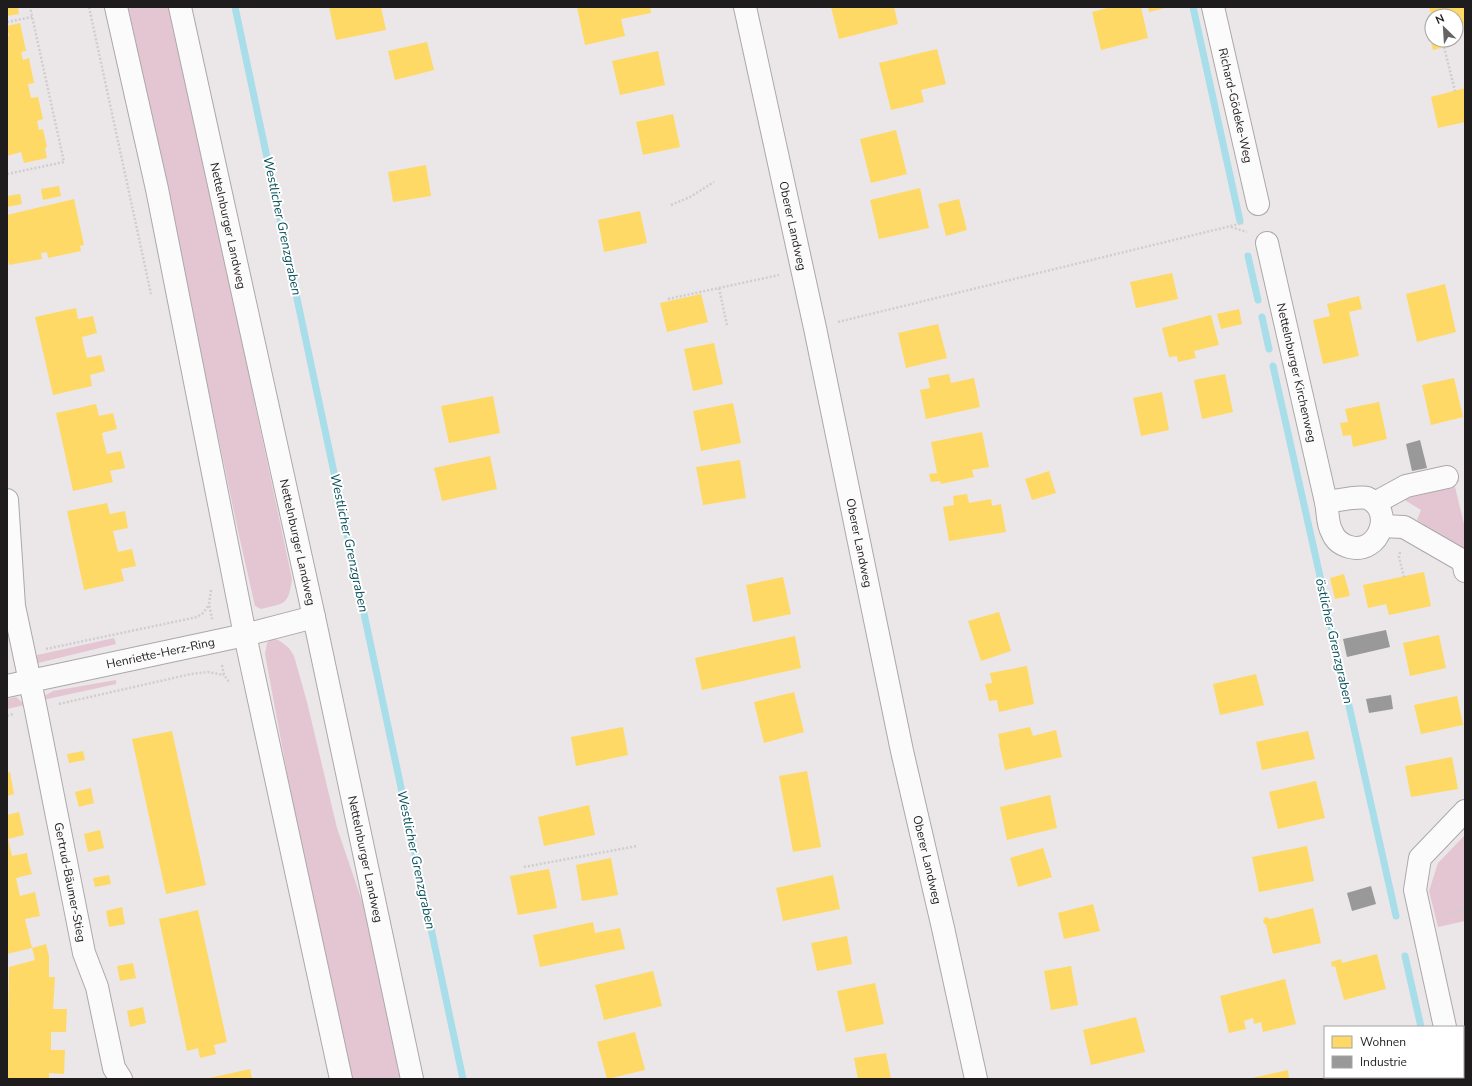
<svg xmlns="http://www.w3.org/2000/svg" width="1472" height="1086" font-family="'Nunito Sans',sans-serif">
  <style>
    .green { fill: #e4c6d2 }
    .homes { fill: #ffd966 }
    .industry { fill: #999 }
    .lines { fill: none; stroke-linecap: round; stroke-linejoin: round }
    .stream { stroke: #a8dee9; stroke-width: 7 }
    .minor-casing { stroke: #aca8aa; stroke-width: 24 }
    .major-casing { stroke: #aca8aa; stroke-width: 24 }
    .path { stroke: #cfcece; stroke-width: 2.5; stroke-dasharray: 2 2; stroke-linecap: butt }
    .minor { stroke: #fcfbfc; stroke-width: 22 }
    .major { stroke: #fcfbfc; stroke-width: 22 }
    .labels { text-anchor: middle; dominant-baseline: central; stroke-width: 4; stroke-linejoin: round; paint-order: stroke }
    .street-label { font-size: 12px; fill: #1f1c1d; stroke: #fff }
    .water-label { font-size: 13px; font-style: italic; fill: #06505a; stroke: #fff }
  </style>
  <rect width="100%" height="100%" fill="#ebe6e8"/>
  <path class="green" d="M128,7H169L208,182L292,579C288,606 285,603 261,609L255,606L238,531Z
    M1455,487L1465,528V550L1460,549L1417,520L1421,510L1403,499Z
    M114,638L116,644L38,663L33,661V656Z
    M273,638L280,641L289,648L294,656L307,702L337,828L363,904L380,983H381L400,1079H350L302,854L265,654L267,643Z
    M116,680V684L43,700L44,696L53,691Z
    M16,697L25,705L7,709V699Z
    M1465,835V921L1438,927L1429,891L1438,863Z"/>
  <path class="homes" d="M7,7H18L19,14L7,16Z
    M329,7H381L386,30L336,40Z
    M577,7H650L651,13L621,19L625,36L585,45Z
    M831,7H894L898,24L839,39Z
    M1111,7H1141L1148,38L1101,50L1092,12Z
    M1148,7H1165V8L1149,12Z
    M1429,7H1465V28L1463,24L1456,25V16H1439L1438,13L1431,14Z
    M20,23L26,51L21,52L23,60L29,58L34,83L28,84L31,98L38,97L43,119L37,121L39,130L43,129L47,147L45,148L47,158L24,163L21,152L7,156V37L9,36L7,26Z
    M1432,34V40H1452L1453,45L1433,50L1429,35Z
    M427,42L434,70L395,80L388,51Z
    M937,49L946,84L921,90L924,102L891,110L879,63Z
    M658,51L665,85L620,95L612,61Z
    M1465,88V122L1438,128L1431,97Z
    M673,114L680,147L643,155L636,122Z
    M896,130L907,174L871,183L860,139Z
    M426,165L431,196L393,202L388,172Z
    M59,186L61,196L43,200L41,189Z
    M920,188L929,228L879,239L870,200Z
    M20,194L22,204L7,207V196Z
    M74,199L84,245L80,246L81,251L48,258L47,252L41,253L42,259L9,265L8,260H7V215Z
    M959,199L967,230L946,236L938,204Z
    M640,211L647,243L604,252L598,220Z
    M1172,273L1178,299L1136,308L1130,282Z
    M1445,284L1456,332L1417,342L1406,294Z
    M701,294L708,322L667,332L660,303Z
    M1359,296L1362,309L1349,312L1359,356L1323,364L1313,320L1330,316L1327,304Z
    M76,308L78,319L93,316L97,333L82,337L84,347L87,358L101,355L105,371L90,375L92,386L53,395L35,317Z
    M1239,309L1242,324L1221,329L1217,314Z
    M1211,315L1219,345L1194,351L1196,358L1178,362L1177,356L1169,357L1162,328Z
    M938,324L947,358L906,368L898,333Z
    M714,343L723,384L693,391L684,349Z
    M949,374L951,383L974,378L980,407L926,419L920,390L930,388L928,378Z
    M1225,374L1233,412L1202,419L1194,380Z
    M1454,378L1463,417L1431,425L1422,385Z
    M1162,392L1169,430L1141,436L1133,398Z
    M493,396L500,433L449,443L441,406Z
    M1379,402L1387,439L1353,447L1351,435L1343,436L1340,423L1348,422L1345,409Z
    M733,403L741,443L701,451L693,411Z
    M96,404L99,416L113,413L117,429L102,433L104,443L107,454L121,451L125,468L110,471L113,482L73,491L56,413Z
    M982,432L989,467L972,470L974,477L941,484L940,481L931,482L929,474L937,473L931,442Z
    M490,456L497,489L442,501L434,468Z
    M740,460L746,498L703,505L696,467Z
    M1049,471L1056,493L1032,500L1025,479Z
    M967,494L969,503L991,499L992,506L1001,504L1006,532L949,541L943,507L954,505L953,496Z
    M107,503L110,514L125,511L128,528L113,531L118,552L132,549L136,566L121,569L124,581L84,590L67,511Z
    M1424,572L1431,606L1389,615L1386,604L1368,608L1363,585Z
    M1344,574L1350,596L1335,599L1330,578Z
    M783,577L791,614L753,622L746,585Z
    M999,612L1011,651L981,661L968,621Z
    M1439,635L1446,668L1410,676L1403,643Z
    M795,636L801,668L702,690L695,658Z
    M1027,666L1034,704L999,712L997,700L989,701L985,684L992,683L990,673Z
    M1256,674L1264,705L1220,715L1213,684Z
    M794,692L804,732L764,743L754,702Z
    M1457,696L1463,725L1421,734L1414,705Z
    M623,727L628,755L576,766L571,737Z
    M1030,727L1033,736L1056,730L1062,757L1005,770L999,743H1000L998,734Z
    M172,731L206,885L166,894L132,739Z
    M1308,731L1315,759L1262,770L1256,742Z
    M83,751L85,760L69,763L67,754Z
    M1452,757L1458,789L1411,797L1405,766Z
    M807,771L821,847L793,852L779,776Z
    M10,772L14,794L7,796V773Z
    M1316,781L1325,818L1278,829L1269,792Z
    M91,788L94,803L79,807L75,792Z
    M1050,795L1057,828L1007,840L1000,807Z
    M589,805L595,835L544,846L538,817Z
    M19,812L24,835L8,839L12,856L27,853L29,864L32,874L16,878L20,896L35,892L40,916L25,919L32,948L46,944L49,956V977H55L53,1009H67L66,1032H51V1050H65L64,1074L49,1073V1079H7L9,967L35,960L32,948L7,954V815Z
    M100,830L104,848L88,852L84,834Z
    M1307,846L1314,881L1259,892L1252,857Z
    M1043,848L1052,877L1018,887L1010,858Z
    M611,858L618,895L582,901L576,865Z
    M549,869L557,908L518,915L510,876Z
    M109,875L111,884L95,887L93,878Z
    M833,875L840,909L783,921L776,888Z
    M1093,904L1100,931L1064,939L1058,913Z
    M122,907L125,924L109,927L106,911Z
    M1313,908L1321,943L1273,954L1266,925L1263,922L1264,918L1267,917L1270,919Z
    M198,910L227,1042L214,1045L216,1054L200,1058L198,1048L187,1051L159,919Z
    M593,922L595,933L620,928L625,949L540,967L533,935Z
    M847,936L852,964L817,971L811,943Z
    M1377,954L1386,989L1344,1000L1335,966L1332,967L1331,962L1341,959L1342,963Z
    M133,963L136,978L120,981L117,966Z
    M1071,966L1078,1005L1051,1010L1044,971Z
    M653,971L662,1006L604,1020L595,985Z
    M1285,979L1296,1024L1263,1032L1261,1022L1254,1024L1253,1018L1244,1021L1246,1029L1229,1033L1220,996Z
    M875,983L884,1024L846,1032L837,991Z
    M143,1007L146,1023L130,1027L127,1011Z
    M1136,1017L1145,1052L1091,1065L1083,1030Z
    M635,1032L645,1070L607,1079L597,1042Z
    M886,1053L891,1079H858L854,1058Z
    M250,1069L252,1079H210L209,1078Z
    M1288,1070L1289,1079H1252V1078Z"/>
  <path class="industry" d="M1420,440L1427,468L1412,471L1406,444Z
    M1386,630L1390,647L1347,657L1343,639Z
    M1391,695L1393,709L1369,713L1366,699Z
    M1371,886L1376,904L1352,911L1347,893Z"/>
  <g class="lines">
    <path class="stream" d="M235,7L463,1079
      M1193,7L1240,221
      M1248,256L1258,300
      M1262,317L1269,349
      M1273,366L1396,916
      M1405,956L1421,1027
      M1432,1077V1079"/>
    <g class="minor-casing">
      <g id="minor">
        <path id="s1" d="M745,7L815,328L902,751L943,928L976,1079"/>
        <path id="s2" d="M1213,7L1258,204"/>
        <path id="s3" d="M1267,243L1326,502"/>
        <path d="M1352,498C1356,498 1363,497 1367,498C1395,509 1380,555 1350,547C1342,545 1335,540 1332,532C1327,524 1328,511 1326,502Z"/>
        <path id="s4" d="M7,500L14,606L36,710L84,953L97,987L114,1068L121,1079"/>
        <path d="M1375,503L1406,486L1447,477"/>
        <path d="M1382,526L1404,527L1463,561L1465,571"/>
        <path id="s5" d="M7,686L245,635L314,617"/>
        <path d="M1445,1027L1415,890L1420,858L1465,811"/>
        <path d="M1456,1077L1457,1079"/>
      </g>
    </g>
    <g class="major-casing">
      <g id="major">
        <path d="M116,7L157,189L245,635L341,1079"/>
        <path id="s6" d="M180,7L314,617L412,1079"/>
      </g>
    </g>
    <path class="path" d="M89,7L151,294
      M7,22L32,17
      M1444,47L1455,91
      M7,174L64,162L30,7
      M671,205L690,197L714,182
      M1231,227L1247,232
      M719,288L727,325
      M668,299L779,275
      M838,322L1243,223
      M1400,552L1399,557L1404,577
      M211,590L209,604L212,619
      M46,649L197,617L203,613L209,605
      M222,665L224,675L230,683
      M59,704L191,674L208,672L224,675
      M7,716L13,714
      M524,867L637,846
      M1445,914L1465,910"/>
    <use href="#minor" class="minor"/>
    <use href="#major" class="major"/>
  </g>
  <g class="labels">
    <g class="street-label">
      <text stroke="none"><textPath href="#s2" startOffset="101">Richard-Gödeke-Weg</textPath></text>
      <text stroke="none"><textPath href="#s6" startOffset="224">Nettelnburger Landweg</textPath></text>
      <text stroke="none"><textPath href="#s1" startOffset="224">Oberer Landweg</textPath></text>
      <text stroke="none"><textPath href="#s3" startOffset="133">Nettelnburger Kirchenweg</textPath></text>
      <text stroke="none"><textPath href="#s6" startOffset="548">Nettelnburger Landweg</textPath></text>
      <text stroke="none"><textPath href="#s1" startOffset="548">Oberer Landweg</textPath></text>
      <text stroke="none"><textPath href="#s5" startOffset="157">Henriette-Herz-Ring</textPath></text>
      <text stroke="none"><textPath href="#s6" startOffset="872">Nettelnburger Landweg</textPath></text>
      <text stroke="none"><textPath href="#s1" startOffset="872">Oberer Landweg</textPath></text>
      <text stroke="none"><textPath href="#s4" startOffset="388">Gertrud-Bäumer-Stieg</textPath></text>
    </g>
    <g class="water-label">
      <text transform="translate(282 226) rotate(78)">Westlicher Grenzgraben</text>
      <text transform="translate(349 543) rotate(78)">Westlicher Grenzgraben</text>
      <text transform="translate(1334 641) rotate(77)">östlicher Grenzgraben</text>
      <text transform="translate(416 860) rotate(78)">Westlicher Grenzgraben</text>
    </g>
  </g>
  <rect width="1472" height="1086" fill="none" stroke="#1f1c1d" stroke-width="16"/>
  <rect x="1324" y="1026" width="140" height="52" fill="#ffffff" stroke="#a5a4a5"/>
  <rect x="1332" y="1036" width="20" height="12" fill="#ffd966" stroke="#a5a4a5"/>
  <text x="1360" y="1046" font-size="12" fill="#1f1c1d">Wohnen</text>
  <rect x="1332" y="1056" width="20" height="12" fill="#999999" stroke="#a5a4a5"/>
  <text x="1360" y="1066" font-size="12" fill="#1f1c1d">Industrie</text>
  <g transform="translate(1444 28) rotate(335)"><circle r="19" fill="#ffffff" stroke="#a5a4a5"/>
  <path d="M0-3L7 15L0 10L-7 15Z" fill="#666364"/>
  <text y="-6" font-size="11" font-weight="bold" text-anchor="middle" fill="#1f1c1d">N</text>
  </g>
</svg>
